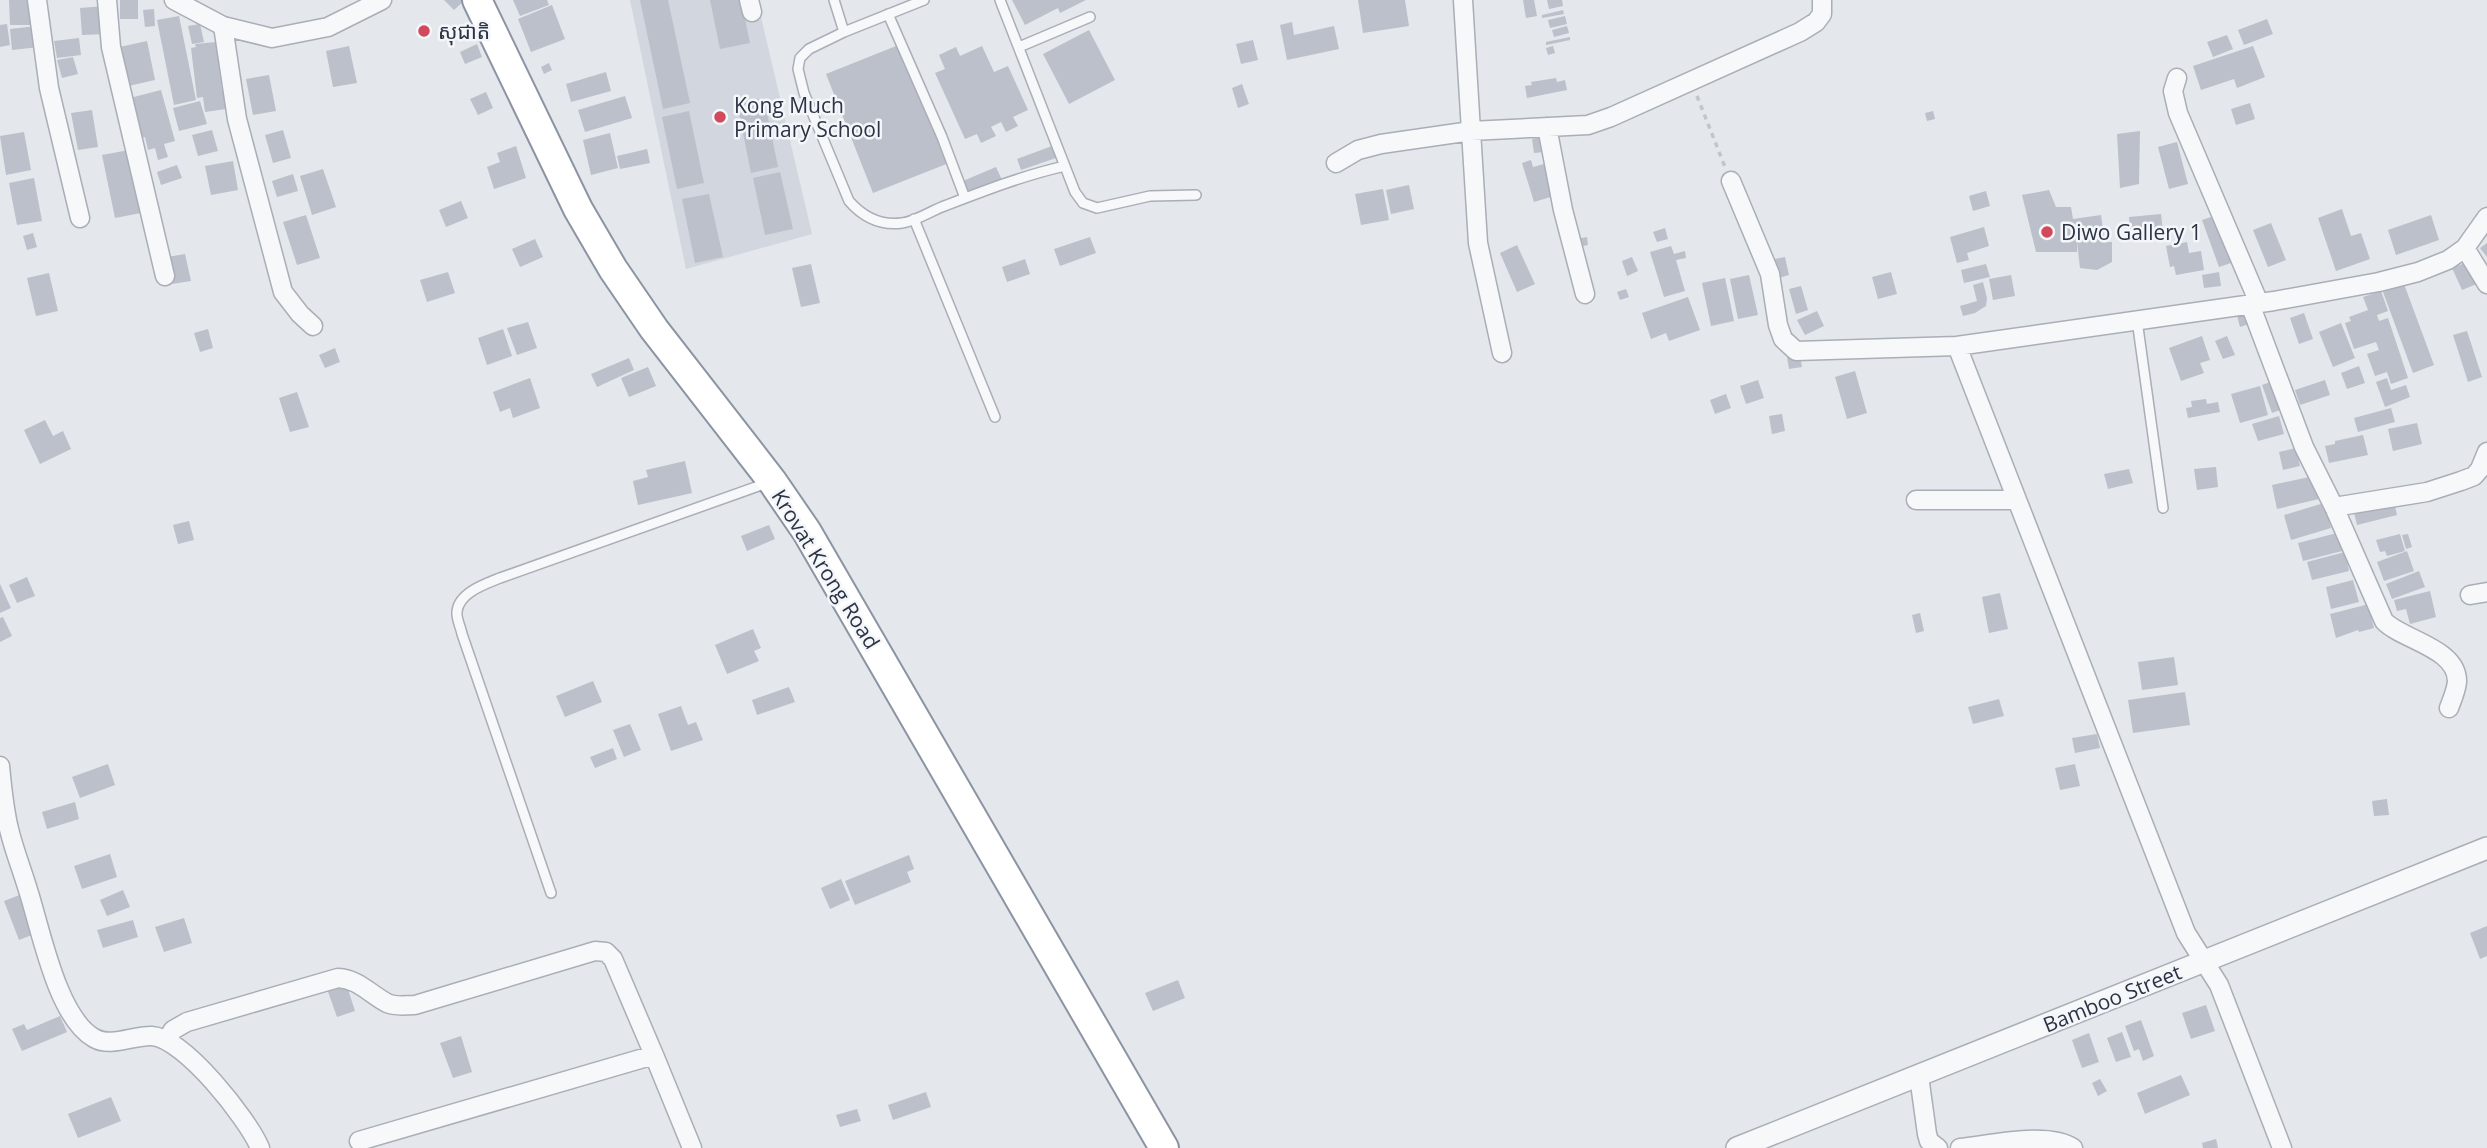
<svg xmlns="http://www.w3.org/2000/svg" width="2487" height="1148" font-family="'Open Sans','Noto Sans Khmer',sans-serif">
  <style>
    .built { fill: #d2d6de }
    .building { fill: #bbc0ca }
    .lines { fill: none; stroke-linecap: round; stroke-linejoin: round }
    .service-casing { stroke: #a9aeb7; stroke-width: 12 }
    .minor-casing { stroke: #a9aeb7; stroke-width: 21 }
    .tertiary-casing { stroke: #a9aeb7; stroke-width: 24 }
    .trunk-casing { stroke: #8b94a3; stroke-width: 32 }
    .path { stroke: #c2c5cb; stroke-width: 3.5; stroke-dasharray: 5 5; stroke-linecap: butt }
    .service { stroke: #f7f8fa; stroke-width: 9 }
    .minor { stroke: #f7f8fa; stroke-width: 18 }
    .tertiary { stroke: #f7f8fa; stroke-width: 21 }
    .trunk { stroke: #fff; stroke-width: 28 }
    .poi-dot { fill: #d1495b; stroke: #f4f6f9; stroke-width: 2.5 }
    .labels { text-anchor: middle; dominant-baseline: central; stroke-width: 5; stroke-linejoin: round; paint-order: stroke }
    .poi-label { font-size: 21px; fill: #2b3445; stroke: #f4f6f9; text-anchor: start }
    .street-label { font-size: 21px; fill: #2b3445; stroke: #f4f6f9 }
  </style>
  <rect width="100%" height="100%" fill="#e4e7ec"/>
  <path class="built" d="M630,0H757L812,234L686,269Z"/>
  <path class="building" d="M9,0H33L34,25H10Z
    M120,0H138V19H120Z
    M444,0H465L454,10Z
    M513,0H547L549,5L520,16Z
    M640,0H668L690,103L663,109Z
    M710,0H741L750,43L720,49Z
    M1012,0H1086L1060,13L1058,8L1025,25Z
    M1358,0H1405L1409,26L1363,33Z
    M1523,0H1534L1537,16L1526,18Z
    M1547,0H1562L1563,6L1549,9Z
    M552,5L565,39L531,52L518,19Z
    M105,6L107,34L82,35L80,8Z
    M154,9L155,26L145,27L143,10Z
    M1563,10L1564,14L1542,18V15Z
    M179,16L196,100L174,105L157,20Z
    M1565,16L1567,24L1550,28L1548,20Z
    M2267,19L2273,34L2244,45L2238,30Z
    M1292,22L1294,35L1334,26L1339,49L1287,60L1280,25Z
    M7,24L10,45L0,47V25Z
    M200,24L204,42L192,44L188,26Z
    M37,26L39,47L12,50L10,29Z
    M1567,26L1569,33L1554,37L1552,30Z
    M1089,30L1115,80L1069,104L1043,54Z
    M2227,35L2233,49L2213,57L2207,42Z
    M1570,37V40L1546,45V42Z
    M79,38L81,55L57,58L54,41Z
    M1253,40L1258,60L1241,64L1236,44Z
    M147,41L155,80L124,87L115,48Z
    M216,42L222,90L231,89L233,108L205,112L203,97L197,98L191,48L196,47L195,44Z
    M477,44L482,57L465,64L460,52Z
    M901,44L949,163L873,193L826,74Z
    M349,46L357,83L333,87L326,51Z
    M982,46L994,72L1008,66L1028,110L1013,117L1018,126L1006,132L1001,122L991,127L996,136L981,143L977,134L965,139L935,73L945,69L939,55L956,47L960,56Z
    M1553,46L1555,53L1548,55L1546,48Z
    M2253,46L2265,77L2237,88L2234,79L2201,90L2193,66Z
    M73,57L78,74L62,78L57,60Z
    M549,63L552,70L544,74L541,67Z
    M606,72L611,91L571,102L566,84Z
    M269,75L276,111L253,115L246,79Z
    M1556,78L1557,82L1565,80L1567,90L1527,98L1525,86L1532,85L1531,82Z
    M1242,84L1249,104L1238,108L1232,88Z
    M161,90L175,141L164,144L168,157L158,160L155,148L148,150L145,137L141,138L130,98Z
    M486,92L493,108L478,115L470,99Z
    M625,96L632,118L585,132L578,110Z
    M764,98L778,167L751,173L737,103Z
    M200,101L207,124L179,131L173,108Z
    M2250,103L2255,119L2236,125L2231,109Z
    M92,110L98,147L78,150L71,113Z
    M689,111L704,183L677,189L662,117Z
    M1933,111L1935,119L1927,121L1925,113Z
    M212,130L218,151L198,156L192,135Z
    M283,130L291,158L273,163L265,135Z
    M2140,131L2139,184L2120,188L2117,134Z
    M24,132L31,170L6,175L0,136Z
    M610,133L618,168L591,175L583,140Z
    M1541,137L1544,152L1534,153L1532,139Z
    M2177,142L2188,184L2169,189L2158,147Z
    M516,146L526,178L494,189L487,167L500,162L497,153Z
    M1052,146L1056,158L1021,170L1017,159Z
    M647,149L650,163L620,169L617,156Z
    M129,150L141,213L115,218L102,155Z
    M1531,160L1533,167L1544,164L1554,196L1534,202L1522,163Z
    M233,161L238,190L211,195L205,166Z
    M177,165L182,178L161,185L157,172Z
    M996,167L1002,180L968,193L963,181Z
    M323,169L336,207L312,215L300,176Z
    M780,172L793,229L765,235L753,178Z
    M293,174L298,191L277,197L272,181Z
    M34,178L42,221L17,225L9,183Z
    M1409,185L1414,209L1391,214L1386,190Z
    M1383,189L1389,220L1361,225L1355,194Z
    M2049,190L2056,207H2071L2073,219L2101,215L2105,242H2112V262L2097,270L2080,268L2077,242V252H2036L2022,195Z
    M1986,191L1990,206L1973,211L1969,196Z
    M709,194L723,257L695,263L682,199Z
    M461,201L468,218L446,227L439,210Z
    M2342,209L2351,236L2361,233L2370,259L2336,271L2318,218Z
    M2161,214L2163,232L2153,233V237L2140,238V235H2130L2129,217Z
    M306,215L320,258L297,265L283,222Z
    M2217,215L2234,262L2219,267L2202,220Z
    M2431,215L2439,240L2396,255L2388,230Z
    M2271,223L2286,260L2268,267L2253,230Z
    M1984,227L1989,246L1967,253L1969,260L1957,263L1950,237Z
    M1665,228L1668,239L1657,242L1653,232Z
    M33,233L37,247L27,250L23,236Z
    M1090,237L1096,253L1060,266L1054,249Z
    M1587,237L1588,245L1578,247L1576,239Z
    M535,239L543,257L520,267L512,249Z
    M2187,242L2189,253L2201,251L2204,270L2176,275L2174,266L2170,267L2166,246Z
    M2487,243V257L2480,248Z
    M1517,245L1535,284L1517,292L1500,253Z
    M1671,246L1674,254L1685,251L1686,258L1676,260L1685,291L1664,297L1650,252Z
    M185,254L191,281L172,284L167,257Z
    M1632,257L1638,271L1627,276L1622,261Z
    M1785,257L1789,275L1779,278L1774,259Z
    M1025,259L1030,274L1007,282L1002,267Z
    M2470,261L2479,283L2462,290L2452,268Z
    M811,264L820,303L801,307L792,268Z
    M1986,264L1990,277L1964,283L1961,270Z
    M448,272L455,293L427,302L420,280Z
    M1891,272L1897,294L1878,299L1872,277Z
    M2219,272L2221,286L2204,288L2202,275Z
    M49,273L58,311L36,316L27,278Z
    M1749,275L1758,315L1738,319L1730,279Z
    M2011,275L2015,296L1993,300L1989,279Z
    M1725,278L1734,321L1711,326L1702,283Z
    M1983,282L1987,298L1986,306L1975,313L1963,316L1960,306L1977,301L1973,285Z
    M2404,284L2434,365L2413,373L2383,292Z
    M1801,286L1808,310L1796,314L1789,289Z
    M1626,289L1629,297L1620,300L1617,292Z
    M2381,291L2388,311L2377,315L2379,321L2388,318L2408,378L2391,384L2387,372L2375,376L2367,354L2379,350L2376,342L2354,349L2345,323L2351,321L2349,317L2368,310L2363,297Z
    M1688,297L1700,330L1669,341L1666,333L1651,339L1642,313Z
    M2248,309L2252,323L2240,327L2236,312Z
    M1817,311L1824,326L1805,335L1797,320Z
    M2304,313L2313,339L2299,344L2290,318Z
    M528,322L537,348L517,355L507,328Z
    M2341,323L2355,358L2333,367L2319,332Z
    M208,329L213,348L200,352L194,333Z
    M503,329L512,356L487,365L478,338Z
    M2467,331L2482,377L2468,382L2453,335Z
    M2202,336L2210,360L2200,363L2204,373L2181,381L2169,348Z
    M2227,336L2235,355L2223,359L2215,341Z
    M335,348L340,362L325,368L319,355Z
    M1800,355L1802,367L1789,369L1787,357Z
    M629,358L634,370L597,387L591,374Z
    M2359,366L2365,383L2347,389L2341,373Z
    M648,367L656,386L629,397L621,378Z
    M1855,371L1867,413L1847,419L1835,377Z
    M530,378L540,408L513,418L510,408L500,412L493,392Z
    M2387,378L2391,390L2406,385L2410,397L2385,407L2376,382Z
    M1758,380L1764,398L1746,404L1740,386Z
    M2276,380L2285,408L2272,413L2262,385Z
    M2325,380L2330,395L2300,405L2295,390Z
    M2260,386L2268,415L2240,423L2231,394Z
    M297,392L309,427L290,432L279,398Z
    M1726,394L1731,408L1715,414L1710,400Z
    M2206,399L2207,404L2218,402L2220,412L2188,418L2186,408L2192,407L2191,401Z
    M2391,408L2395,422L2358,432L2354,418Z
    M1782,414L1785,431L1772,434L1769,416Z
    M2279,416L2284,434L2258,441L2252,424Z
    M45,420L53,436L63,431L71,449L40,464L24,430Z
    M2417,423L2422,444L2393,451L2388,429Z
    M2363,435L2368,455L2329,463L2325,446L2335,444V441Z
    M2296,448L2300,466L2283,470L2279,452Z
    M685,461L692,493L638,505L633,481L648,477L646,470Z
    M2216,467L2218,487L2197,490L2194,469Z
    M2129,469L2133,483L2108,489L2104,474Z
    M2314,476L2319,499L2277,509L2272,485Z
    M2393,497L2397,515L2357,525L2353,508Z
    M2324,503L2331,528L2291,540L2284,515Z
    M189,521L194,540L178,544L173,525Z
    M769,525L775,539L747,551L741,536Z
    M2341,532L2346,550L2303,561L2298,543Z
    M2400,534L2405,551L2387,556L2385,551L2380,552L2376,540Z
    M2408,534L2412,547L2406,549L2402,535Z
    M2407,551L2414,571L2384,581L2377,562Z
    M2345,552L2349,571L2312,580L2307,562Z
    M2419,571L2425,587L2392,599L2386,584Z
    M27,577L35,596L17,603L9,585Z
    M2353,580L2359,602L2331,609L2326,587Z
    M0,584L11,608L0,613Z
    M2430,591L2436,617L2410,624L2406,609L2397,611L2394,600Z
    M2000,593L2008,629L1989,633L1982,597Z
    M2373,603L2376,614L2371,616L2374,628L2359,632L2358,630L2336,638L2330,614Z
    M1920,613L1924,631L1916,633L1912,615Z
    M3,617L12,636L0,642V618Z
    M753,629L761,648L754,651L759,661L727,674L715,645Z
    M2174,657L2178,685L2142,690L2138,662Z
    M593,681L602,702L565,717L556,696Z
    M789,687L795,702L757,715L752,700Z
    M2185,692L2190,725L2133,733L2128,700Z
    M1999,699L2004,716L1973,724L1968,707Z
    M681,706L688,725L696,722L703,740L671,751L658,714Z
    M630,724L641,750L624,757L613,730Z
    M2097,734L2100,748L2075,753L2072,738Z
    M613,748L617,759L595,768L590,757Z
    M108,764L115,785L80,798L72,777Z
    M2075,764L2080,786L2060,790L2055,768Z
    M2387,799L2389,815L2374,816L2372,801Z
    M75,802L79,819L47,829L42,812Z
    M110,854L117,877L82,889L74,866Z
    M909,855L914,869L907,872L911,882L855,905L845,881Z
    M841,879L850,900L830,909L821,888Z
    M123,890L130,907L107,916L100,900Z
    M22,894L37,933L19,940L4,901Z
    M184,918L192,943L164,952L155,927Z
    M133,920L138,937L103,948L97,930Z
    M2487,926V956L2480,959L2470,933Z
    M1178,980L1185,998L1153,1011L1145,993Z
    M346,983L355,1011L337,1017L327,989Z
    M2206,1005L2215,1031L2191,1039L2182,1013Z
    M60,1016L67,1032L22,1051L12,1029L24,1024L27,1030Z
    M2141,1020L2154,1056L2143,1061L2139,1049L2134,1051L2125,1026Z
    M2122,1032L2131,1057L2116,1062L2107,1038Z
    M2089,1033L2099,1062L2082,1068L2072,1040Z
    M461,1036L472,1072L453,1078L440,1043Z
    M2181,1075L2190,1095L2145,1114L2137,1093Z
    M2100,1079L2107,1091L2098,1096L2092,1083Z
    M926,1092L931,1107L893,1120L888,1105Z
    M111,1097L121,1121L78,1138L68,1114Z
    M857,1109L861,1121L840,1127L836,1115Z
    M2216,1139L2218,1148H2203L2202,1143Z"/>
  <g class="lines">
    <g class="service-casing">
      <path id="service" d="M834,0L844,32
        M924,0L844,32L809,49L800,58L798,69L804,93L849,201C863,217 880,226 902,223C917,221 932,210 947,205C986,190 1025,175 1065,166
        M1000,0L1075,192L1083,203L1097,208L1150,196L1196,195
        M888,14L942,137L965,198
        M1019,47L1090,17
        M914,219L995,417
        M2137,320L2163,508
        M551,893L462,634C461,628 456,618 457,612C458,593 485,584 500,578L767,483"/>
    </g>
    <g class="minor-casing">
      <path id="minor" d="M37,0L49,88L80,218
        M107,0L111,47L165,276
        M174,0L223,26L272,38L328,27L382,0
        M749,0L752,12
        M1463,0L1471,131L1588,125L1611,117L1800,32L1816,22L1822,14V0
        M223,26L237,119L283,292L300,314L313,326
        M2177,78L2173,91L2178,113L2259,303
        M1547,127L1563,210L1585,294
        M1336,163L1358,150L1381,144L1471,131L1478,243L1502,353
        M1731,181L1770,274L1778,325L1783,339L1796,351L1957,346L2274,301L2379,282L2418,272L2448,260L2465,248L2487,217
        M2465,248L2487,284
        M2250,304L2304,447L2334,507L2384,621C2402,640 2458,648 2457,682C2456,691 2452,700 2449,708
        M1957,346L2186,933L2219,985L2282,1148
        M1916,500H2017
        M2334,507L2427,492L2461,481L2474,476L2480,469L2487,452
        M2470,595L2487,592
        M0,766C2,787 4,809 9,829C14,850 22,870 28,890C41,930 57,1017 94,1038C111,1048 134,1035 152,1036C184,1038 248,1119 260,1148
        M167,1040L173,1030L187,1022L338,978C358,979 370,994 387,1003C396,1007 405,1005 415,1005L595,951L606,952L613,959L654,1055
        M1919,1076L1927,1134L1929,1141L1938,1148
        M359,1141L654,1055L692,1148
        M1960,1148C1990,1145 2048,1131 2073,1148"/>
    </g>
    <g class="tertiary-casing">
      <path id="tertiary" d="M1737,1148L2487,848"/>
    </g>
    <g class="trunk-casing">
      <path id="trunk" d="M477,0L578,209L613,269L654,329L772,481L807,532L1164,1148"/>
    </g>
    <path class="path" d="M1697,96L1725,167"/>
    <use href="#service" class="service"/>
    <use href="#minor" class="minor"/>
    <use href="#tertiary" class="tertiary"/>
    <use href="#trunk" class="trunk"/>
  </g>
  <g class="poi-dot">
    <circle cx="424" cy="31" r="7"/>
    <circle cx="720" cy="117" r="7"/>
    <circle cx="2047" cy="232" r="7"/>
  </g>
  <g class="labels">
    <g class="poi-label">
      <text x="438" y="31">សុជាតិ</text>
      <text x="734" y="105">Kong Much<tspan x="734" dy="24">Primary School</tspan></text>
      <text x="2061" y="232">Diwo Gallery 1</text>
    </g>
    <g class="street-label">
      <text transform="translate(826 569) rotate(58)">Krovat Krong Road</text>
      <text transform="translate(2112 998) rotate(-22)">Bamboo Street</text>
    </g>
  </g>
</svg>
